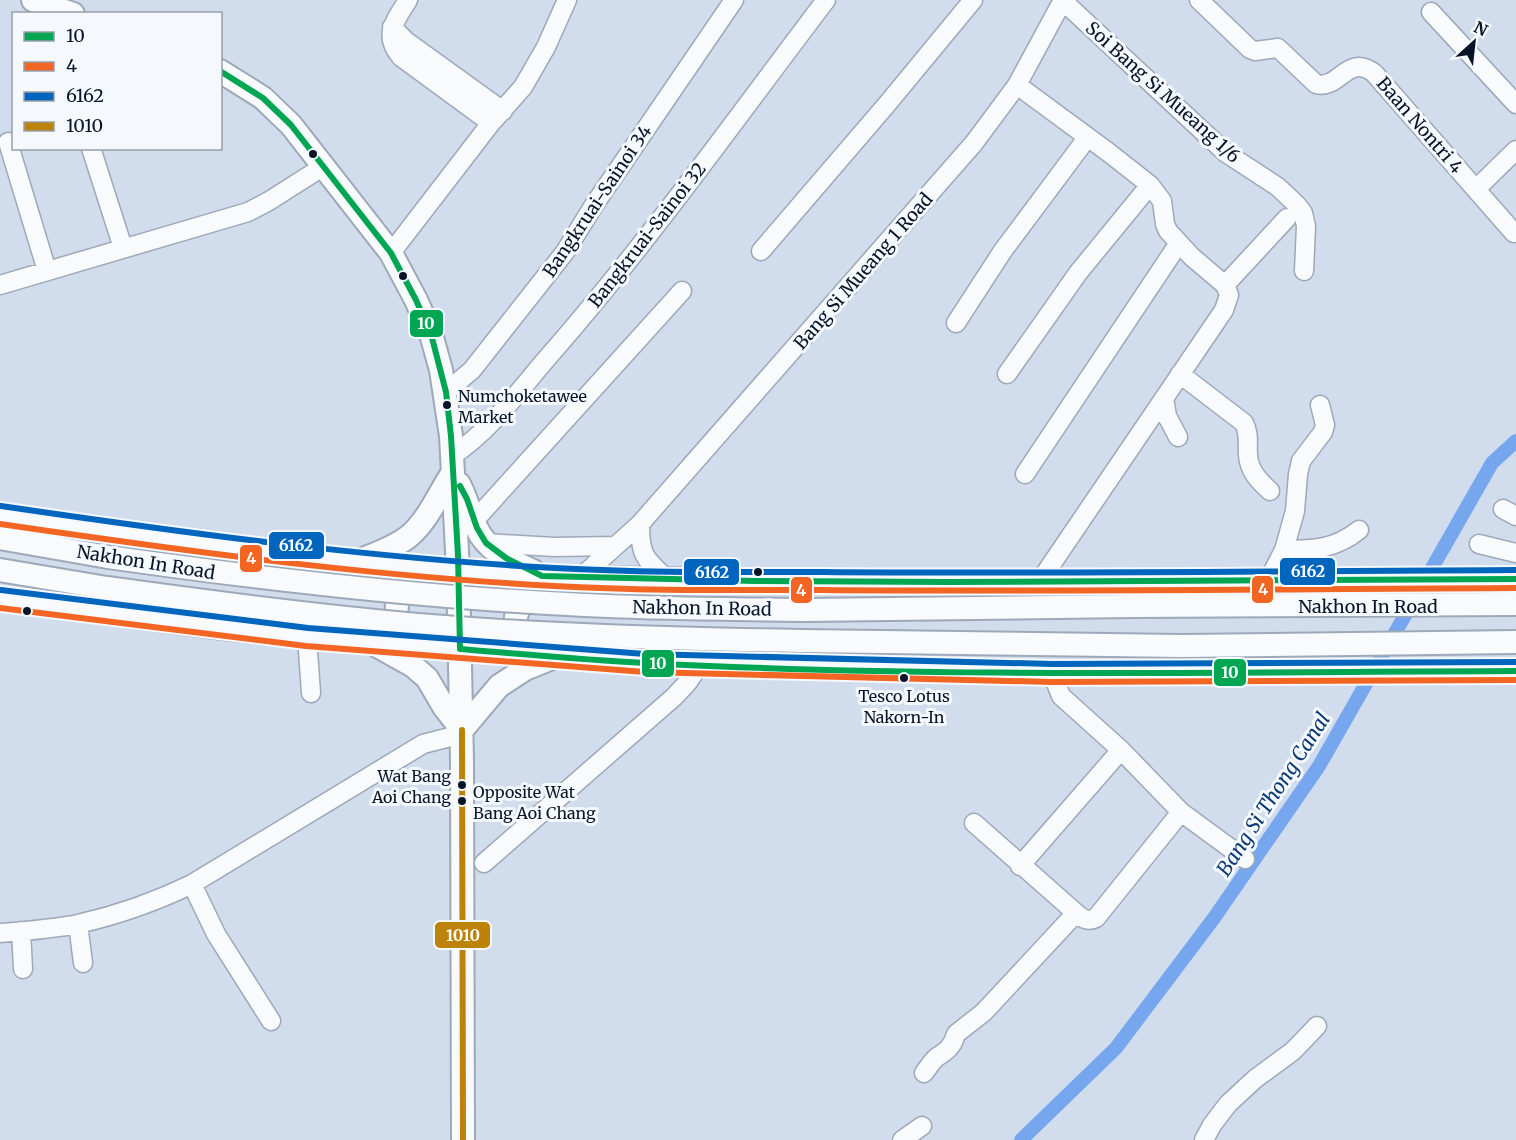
<svg xmlns="http://www.w3.org/2000/svg" width="1516" height="1140" font-family="Merriweather,serif">
  <style>
    .lines { fill: none; stroke-linecap: round; stroke-linejoin: round }
    .canal { stroke: #75a6ee; stroke-width: 14 }
    .minor-casing { stroke: #9da8b8; stroke-width: 21 }
    .major-casing { stroke: #9da8b8; stroke-width: 26 }
    .minor { stroke: #f8fafc; stroke-width: 18 }
    .major { stroke: #f8fafc; stroke-width: 22 }
    .major-bridge-casing { stroke: #9da8b8; stroke-width: 26; stroke-linecap: butt }
    .major-bridge { stroke: #f8fafc; stroke-width: 22 }
    .bus-1-casing { stroke: #f5f9fe; stroke-width: 10 }
    .bus-2-casing { stroke: #f5f9fe; stroke-width: 10 }
    .bus-3-casing { stroke: #f5f9fe; stroke-width: 10 }
    .bus-4-casing { stroke: #f5f9fe; stroke-width: 10 }
    .bus-1 { stroke: #00a651; stroke-width: 6 }
    .bus-2 { stroke: #f26522; stroke-width: 6 }
    .bus-3 { stroke: #0065bd; stroke-width: 6 }
    .bus-4 { stroke: #bc820a; stroke-width: 6 }
    .bus-dot { fill: #091527; stroke: #f5f9fe; stroke-width: 2 }
    .labels { text-anchor: middle; dominant-baseline: central; stroke-width: 6; stroke-linejoin: round; paint-order: stroke }
    .bus-label { font-size: 16px; fill: #091527; stroke: #f5f9fe; text-anchor: start }
    .street-label { font-size: 18px; fill: #091527; stroke: #f5f9fe }
    .water-label { font-size: 20px; font-style: italic; fill: #0d3975; stroke: #f5f9fe }
    .line-badge { stroke: #f5f9fe; stroke-width: 2 }
    .badge-label { font-size: 16px; text-anchor: middle; font-weight: bold; fill: #fff }
  </style>
  <rect width="100%" height="100%" fill="#d1dcec"/>
  <g class="lines">
    <path class="canal" d="M1021,1140L1116,1048L1214,918L1319,766L1492,463L1516,441"/>
    <g class="minor-casing">
      <path id="minor" d="M408,0C395,21 382,35 401,57L491,123
        M1199,0L1250,49L1255,51L1278,48L1316,84C1340,90 1347,53 1374,73L1514,233
        M1063,1L1226,153L1278,187L1297,205L1303,213L1306,226L1304,271
        M1431,12L1516,104
        M392,27L406,41L503,111
        M1017,85L1108,152L1150,185L1162,201L1165,224L1168,231L1192,257L1225,285L1229,295L1224,310L1040,581
        M8,142L47,271
        M91,148L123,248
        M1476,189L1516,150
        M761,251L888,103L973,0
        M391,253L491,123L523,87L546,47L567,0
        M0,285L248,212L269,201L324,166
        M1225,285L1287,218
        M956,323L1002,252L1087,138
        M1007,374L1078,273L1150,185
        M1180,374L1244,423C1250,435 1247,443 1248,455C1249,471 1259,481 1270,491
        M446,392L472,370L565,252L594,205L734,0
        M1164,398L1167,416L1178,437
        M452,456C496,426 521,387 556,348C652,237 737,117 826,0
        M1025,474L1179,243
        M1503,509L1516,516
        M474,521L682,291
        M640,524C640,555 644,558 667,579
        M486,543L554,547L614,546
        M1479,544L1516,553
        M1284,550C1314,550 1335,549 1359,530
        M581,577L640,524L974,143L1017,85L1063,0
        M1268,581L1284,550L1295,511L1298,474L1301,461L1323,432L1325,425L1320,405
        M307,637L311,693
        M1181,812L1245,859
        M974,823L1076,913C1083,919 1088,922 1096,918L1181,812L1121,750L1061,696L1052,673
        M484,863L674,697L688,682L700,664
        M1020,866L1121,750
        M192,884L216,934L271,1021
        M78,924L83,963
        M21,931L23,969
        M0,933C26,931 53,929 78,924C118,915 155,902 192,884L423,744L462,734
        M924,1073C928,1068 932,1061 937,1057C947,1051 953,1046 956,1034L984,1012L1076,913
        M902,1140L922,1126
        M1204,1140L1212,1125L1228,1104L1255,1079L1293,1051L1317,1026"/>
    </g>
    <g class="major-casing">
      <path id="major" d="M33,0L73,14
        M220,71L263,98L291,125L391,253L416,300L431,334L441,370L451,436L458,570L462,761L463,1140
        M459,484C467,499 470,514 477,529C488,552 511,560 533,571
        M0,515C183,542 369,568 554,577C592,579 630,578 668,579C951,586 1233,579 1516,579
        M0,538L108,557
        M361,560C377,553 394,548 408,537C428,521 439,493 453,472
        M0,570L107,588
        M383,579C398,590 402,612 389,626C384,632 377,637 370,642L413,666L427,678L444,707L462,730
        M0,599L223,628L307,637L645,663L1052,673L1516,671
        M805,610L1135,606L1516,604
        M803,641L1182,646L1516,642
        M530,644C505,628 516,604 536,589
        M462,730L499,686L525,669L552,658"/>
    </g>
    <use href="#minor" class="minor"/>
    <use href="#major" class="major"/>
    <g class="major-bridge-casing">
      <path id="major-bridge" d="M108,557C249,577 390,594 532,602C623,608 714,609 805,610
        M107,588C215,603 322,617 431,626C555,636 679,639 803,641"/>
    </g>
    <use href="#major-bridge" class="major-bridge"/>
    <g class="bus-1-casing">
      <path id="bus-1" d="M220,71L263,98L291,125L391,253L416,300L431,334L446,392L451,436L458,555L460,649C522,654 584,660 645,663C935,678 1226,672 1516,671
        M460,486L467,499L477,528L486,543L506,558L542,576L756,581L947,582L1516,579"/>
    </g>
    <g class="bus-2-casing">
      <path id="bus-2" d="M0,524C184,551 368,576 554,586C643,591 732,590 821,590C1053,592 1284,589 1516,588
        M0,608L306,646L645,672L1052,682L1516,680"/>
    </g>
    <g class="bus-3-casing">
      <path id="bus-3" d="M1,506C185,533 369,558 555,568C643,573 733,572 822,572C1053,574 1285,571 1516,570
        M1,590L308,628L645,654L1052,664L1516,662"/>
    </g>
    <g class="bus-4-casing">
      <path id="bus-4" d="M462,730L463,1140"/>
    </g>
    <use href="#bus-1" class="bus-1"/>
    <use href="#bus-2" class="bus-2"/>
    <use href="#bus-3" class="bus-3"/>
    <use href="#bus-4" class="bus-4"/>
  </g>
  <g class="bus-dot">
    <circle cx="313" cy="154" r="5"/>
    <circle cx="403" cy="276" r="5"/>
    <circle cx="447" cy="405" r="5"/>
    <circle cx="758" cy="572" r="5"/>
    <circle cx="27" cy="611" r="5"/>
    <circle cx="904" cy="678" r="5"/>
    <circle cx="462" cy="785" r="5"/>
    <circle cx="462" cy="801" r="5"/>
  </g>
  <g class="labels">
    <g class="bus-label">
      <text x="458" y="396">Numchoketawee<tspan x="458" dy="21">Market</tspan></text>
      <text x="904" y="696" text-anchor="middle">Tesco Lotus<tspan x="904" dy="21">Nakorn-In</tspan></text>
      <text x="451" y="776" text-anchor="end">Wat Bang<tspan x="451" dy="21">Aoi Chang</tspan></text>
      <text x="473" y="792">Opposite Wat<tspan x="473" dy="21">Bang Aoi Chang</tspan></text>
    </g>
    <g class="street-label">
      <text transform="translate(1163 92) rotate(42)">Soi Bang Si Mueang 1/6</text>
      <text transform="translate(1420 125) rotate(49)">Baan Nontri 4</text>
      <text transform="translate(597 201) rotate(-56)">Bangkruai-Sainoi 34</text>
      <text transform="translate(647 235) rotate(-52)">Bangkruai-Sainoi 32</text>
      <text transform="translate(863 271) rotate(-49)">Bang Si Mueang 1 Road</text>
      <text transform="translate(146 562) rotate(9)">Nakhon In Road</text>
      <text x="1368" y="606">Nakhon In Road</text>
      <text transform="translate(702 608) rotate(1)">Nakhon In Road</text>
    </g>
    <g class="water-label">
      <text transform="translate(1273 794) rotate(-57)">Bang Si Thong Canal</text>
    </g>
  </g>
  <g class="line-badge">
    <rect x="409" y="309" width="35" height="29" rx="6" fill="#00a651"/>
    <rect x="268" y="531" width="57" height="29" rx="6" fill="#0065bd"/>
    <rect x="239" y="544" width="24" height="29" rx="6" fill="#f26522"/>
    <rect x="1279" y="557" width="57" height="29" rx="6" fill="#0065bd"/>
    <rect x="683" y="558" width="57" height="28" rx="6" fill="#0065bd"/>
    <rect x="1251" y="575" width="23" height="29" rx="6" fill="#f26522"/>
    <rect x="790" y="576" width="23" height="28" rx="6" fill="#f26522"/>
    <rect x="641" y="649" width="34" height="29" rx="6" fill="#00a651"/>
    <rect x="1213" y="658" width="34" height="29" rx="6" fill="#00a651"/>
    <rect x="434" y="921" width="57" height="28" rx="6" fill="#bc820a"/>
  </g>
  <g class="badge-label">
    <text x="426" y="329">10</text>
    <text x="296" y="551">6162</text>
    <text x="251" y="564">4</text>
    <text x="1308" y="577">6162</text>
    <text x="712" y="578">6162</text>
    <text x="1263" y="595">4</text>
    <text x="801" y="596">4</text>
    <text x="658" y="669">10</text>
    <text x="1230" y="678">10</text>
    <text x="463" y="941">1010</text>
  </g>
  <rect x="12" y="12" width="210" height="138" fill="#f5f9fe" stroke="#979ea8" stroke-width="1.5"/>
  <rect x="24" y="32" width="30" height="9" fill="#00a651" stroke="#979ea8" stroke-width="1.5"/>
  <text x="66" y="42" font-size="18" fill="#091527">10</text>
  <rect x="24" y="62" width="30" height="9" fill="#f26522" stroke="#979ea8" stroke-width="1.5"/>
  <text x="66" y="72" font-size="18" fill="#091527">4</text>
  <rect x="24" y="92" width="30" height="9" fill="#0065bd" stroke="#979ea8" stroke-width="1.5"/>
  <text x="66" y="102" font-size="18" fill="#091527">6162</text>
  <rect x="24" y="122" width="30" height="9" fill="#bc820a" stroke="#979ea8" stroke-width="1.5"/>
  <text x="66" y="132" font-size="18" fill="#091527">1010</text>
  <g transform="translate(1474 42) rotate(27)" stroke="#f5f9fe" stroke-width="4.5" paint-order="stroke">
  <path d="M0-4.5L10 22L0 15L-10 22Z" fill="#091527"/>
  <text y="-9" font-size="16" font-weight="bold" text-anchor="middle" fill="#091527">N</text>
  </g>
</svg>
